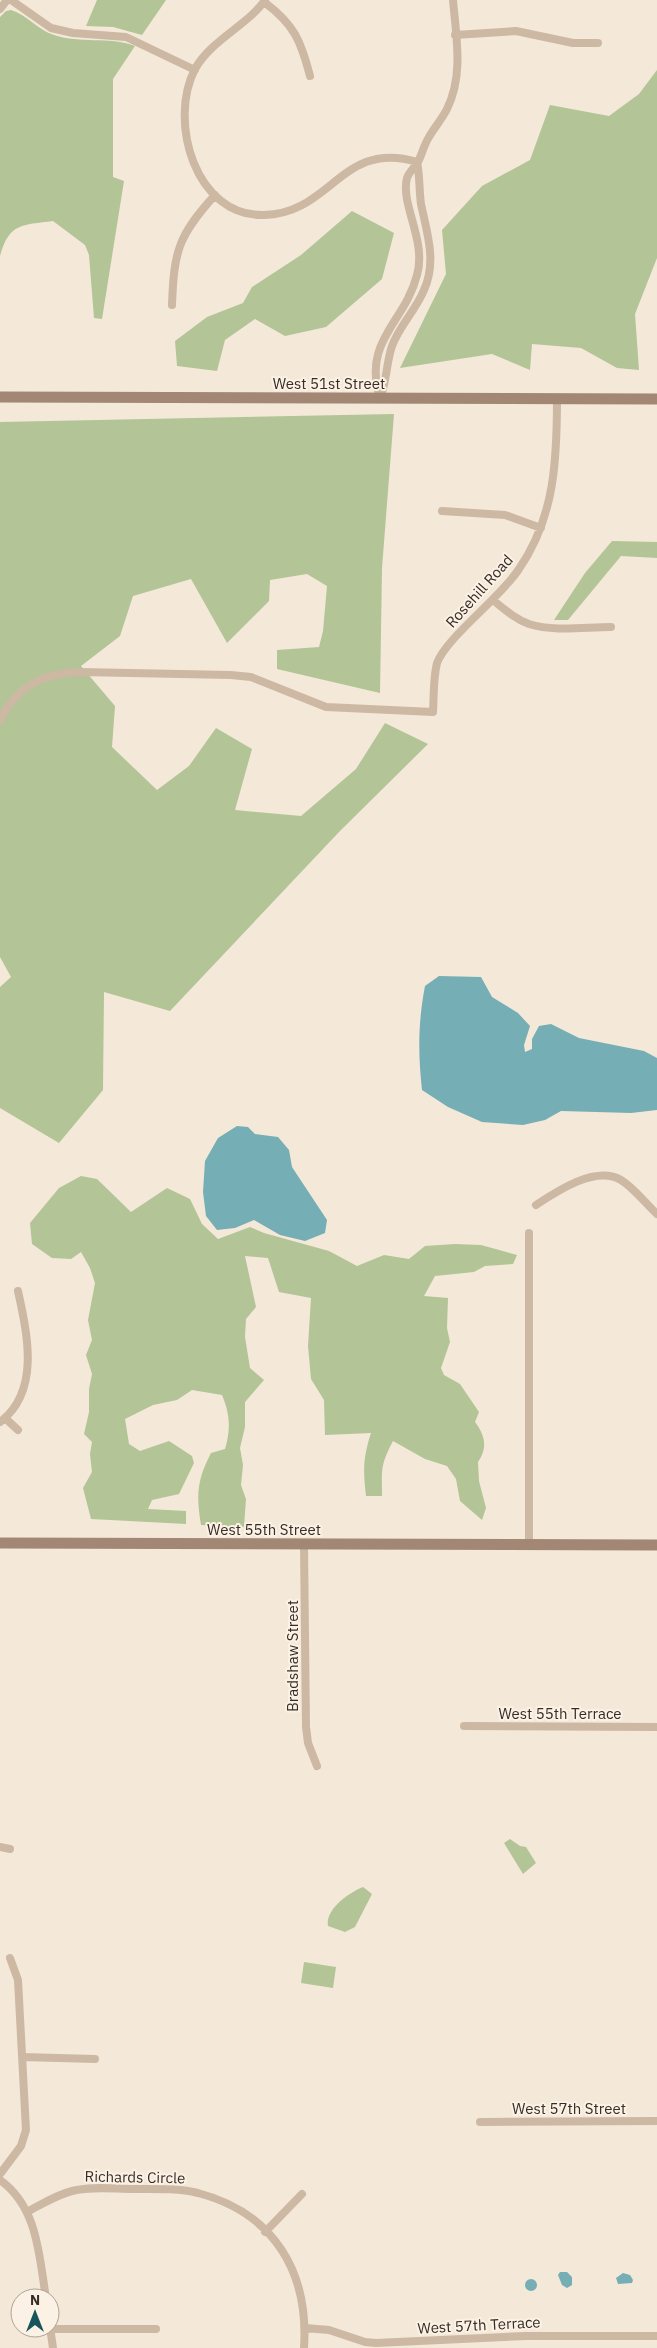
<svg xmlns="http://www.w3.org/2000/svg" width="657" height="2348" font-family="'IBM Plex Sans',sans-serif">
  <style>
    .green { fill: #b3c497 }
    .water { fill: #75aeb4 }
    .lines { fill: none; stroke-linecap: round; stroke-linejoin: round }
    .street { stroke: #cdb8a3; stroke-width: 8 }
    .secondary { stroke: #a18774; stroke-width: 11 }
    .labels { text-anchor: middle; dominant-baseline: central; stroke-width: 4; stroke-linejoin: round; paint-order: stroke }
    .street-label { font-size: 15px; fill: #372c26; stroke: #fbf2e5 }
  </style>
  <rect width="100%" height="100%" fill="#f4e8d9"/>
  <path class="green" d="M97,0H166L142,35L113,27L86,26Z
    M11,10C27,15 38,30 54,35C81,44 108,36 135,46L113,79V177L124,181L102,319L94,318L89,255L85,245L53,221C22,225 9,223 0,256V17L6,11Z
    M657,70V258L635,314L639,370L617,368L581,348L532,344L530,370L492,354L400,368L446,274L442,230L482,186L530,160L550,105L609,116L639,94Z
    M352,211L394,233L382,279L326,327L285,336L255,319L225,340L217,371L177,366L175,341L207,317L243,303L252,287L301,255Z
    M394,414L382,568L380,693L277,669V650L319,647L323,631L327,586L307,574L270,580L269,601L227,643L191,579L133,596L120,636L81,666L115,706L112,747L157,790L189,766L216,728L252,749L235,810L301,816L356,769L385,723L428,744L339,832L170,1011L104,992L103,1090L59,1143L0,1108V987L11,977L0,957V422Z
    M612,541L657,542V558L621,556L568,620H554L585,573Z
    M81,1176L97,1179L131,1212L167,1188L190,1199L202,1224L218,1239L250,1227L264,1233L329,1251L357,1266L384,1255L409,1259L425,1246L455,1244L481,1245L517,1255L513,1264L485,1266L474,1272L435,1276L424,1296L448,1298L447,1328L450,1342L441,1368L444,1375L460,1384L479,1412L475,1422C485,1435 488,1448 478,1462L479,1481L486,1508L482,1520L460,1501L456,1479L447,1466L425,1459L393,1441C380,1466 382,1469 382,1496H366C363,1470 363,1458 371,1433L325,1435L324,1400L311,1379L308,1346L311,1298L279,1292L268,1258L245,1256L256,1307L246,1319L245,1337L250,1368L264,1380L245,1402V1427L240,1448L243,1465L241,1485L246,1499L244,1527L201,1525C196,1495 197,1480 211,1453L225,1449C231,1429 230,1414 222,1395L192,1390L177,1400L153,1405L125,1419L129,1444L140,1451L169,1441L192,1456L194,1463L179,1494L152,1500L148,1509L186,1511V1524L91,1519L83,1488L92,1472L90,1454L92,1442L84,1434L89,1412V1389L92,1374L86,1355L92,1340L88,1320L95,1283L90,1268L81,1252L71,1259L52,1258L32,1244L30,1223L59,1188Z
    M510,1839L520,1846L526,1847L536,1863L523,1874L504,1843Z
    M363,1887L372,1894L355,1927L345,1932L328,1926C325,1909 350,1892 363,1887Z
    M304,1962L336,1967L333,1988L301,1983Z"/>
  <path class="water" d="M439,976L481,977L492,997L518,1013L530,1026L524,1045L525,1052L532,1049V1039L539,1026L551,1024L579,1038L644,1051L657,1058V1110L631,1113L561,1111L545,1120L523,1125L482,1122L448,1107L422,1090C418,1053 418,1023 425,986Z
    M237,1126L248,1127L255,1134L278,1137L289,1150L292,1167L327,1220L325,1233L305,1241L280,1235L254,1220L235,1228L217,1230L206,1216L203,1192L205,1161L218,1138Z
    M560,2272H567L572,2277V2285L567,2288L562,2285L558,2275Z
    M623,2273L630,2275L633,2280L632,2283L618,2284L616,2278Z
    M525 2285a6 6 0 1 1 12 0a6 6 0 1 1-12 0Z"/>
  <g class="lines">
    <path class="street" d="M11,0L51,28L73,33L126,37L195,70
      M265,0C248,25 211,40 195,69C168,121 195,217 264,215C331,214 342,139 417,162
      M264,2C294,24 301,41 310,76
      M0,9L7,0
      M455,35L516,31L573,43H598
      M172,305C174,251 178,236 215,195
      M380,398C362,340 405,323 417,275C427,241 400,204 407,178C409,172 415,167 418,162C422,154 424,145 429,137C434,128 442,119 447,109C464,75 456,36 453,0
      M380,398C387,381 386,364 392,346C399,326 416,310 424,290C437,261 427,233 421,204C419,190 420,176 417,162
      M442,511L505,515L541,528
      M493,600C504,609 515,619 529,624C554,632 585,627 611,627
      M0,720C17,686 43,673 80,672L231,675L251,677L326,707L433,712C434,696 433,679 437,663C446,638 501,597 519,569C555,517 557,459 557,398
      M536,1205C557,1191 596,1165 621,1180C634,1188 646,1204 657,1214
      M5,1418L18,1430
      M0,1422C41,1391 27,1333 18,1291
      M304,1544L306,1727L308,1743L317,1766
      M529,1545V1233
      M464,1726L657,1727
      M0,1847L10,1849
      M22,2057L95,2059
      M480,2122L657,2121
      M0,2174L21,2146L26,2130L18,1980L10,1958
      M0,2180C38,2207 39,2256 46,2298
      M27,2212C42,2204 56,2195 72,2191C91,2186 114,2189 133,2189C154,2189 177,2188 198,2193C274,2213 309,2272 304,2348
      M265,2232L302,2194
      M50,2327L53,2348
      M305,2328L329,2330L365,2342L376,2343L526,2336H657
      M50,2329H156"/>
    <path class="secondary" d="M0,397L657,399
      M0,1543L657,1545"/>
  </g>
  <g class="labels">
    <g class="street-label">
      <text x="329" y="383">West 51st Street</text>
      <text transform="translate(479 591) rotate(-48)">Rosehill Road</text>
      <text x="264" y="1529">West 55th Street</text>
      <text transform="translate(292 1656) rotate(-90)">Bradshaw Street</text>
      <text x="560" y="1713">West 55th Terrace</text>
      <text x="569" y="2108">West 57th Street</text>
      <text transform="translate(135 2177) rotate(1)">Richards Circle</text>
      <text transform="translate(479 2325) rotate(-3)">West 57th Terrace</text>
    </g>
  </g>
  <g transform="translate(35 2313)"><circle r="24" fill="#fbf2e5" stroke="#ada399"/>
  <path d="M0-4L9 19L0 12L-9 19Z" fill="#17555d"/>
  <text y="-8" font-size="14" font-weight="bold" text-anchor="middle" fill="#372c26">N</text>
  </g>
</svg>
